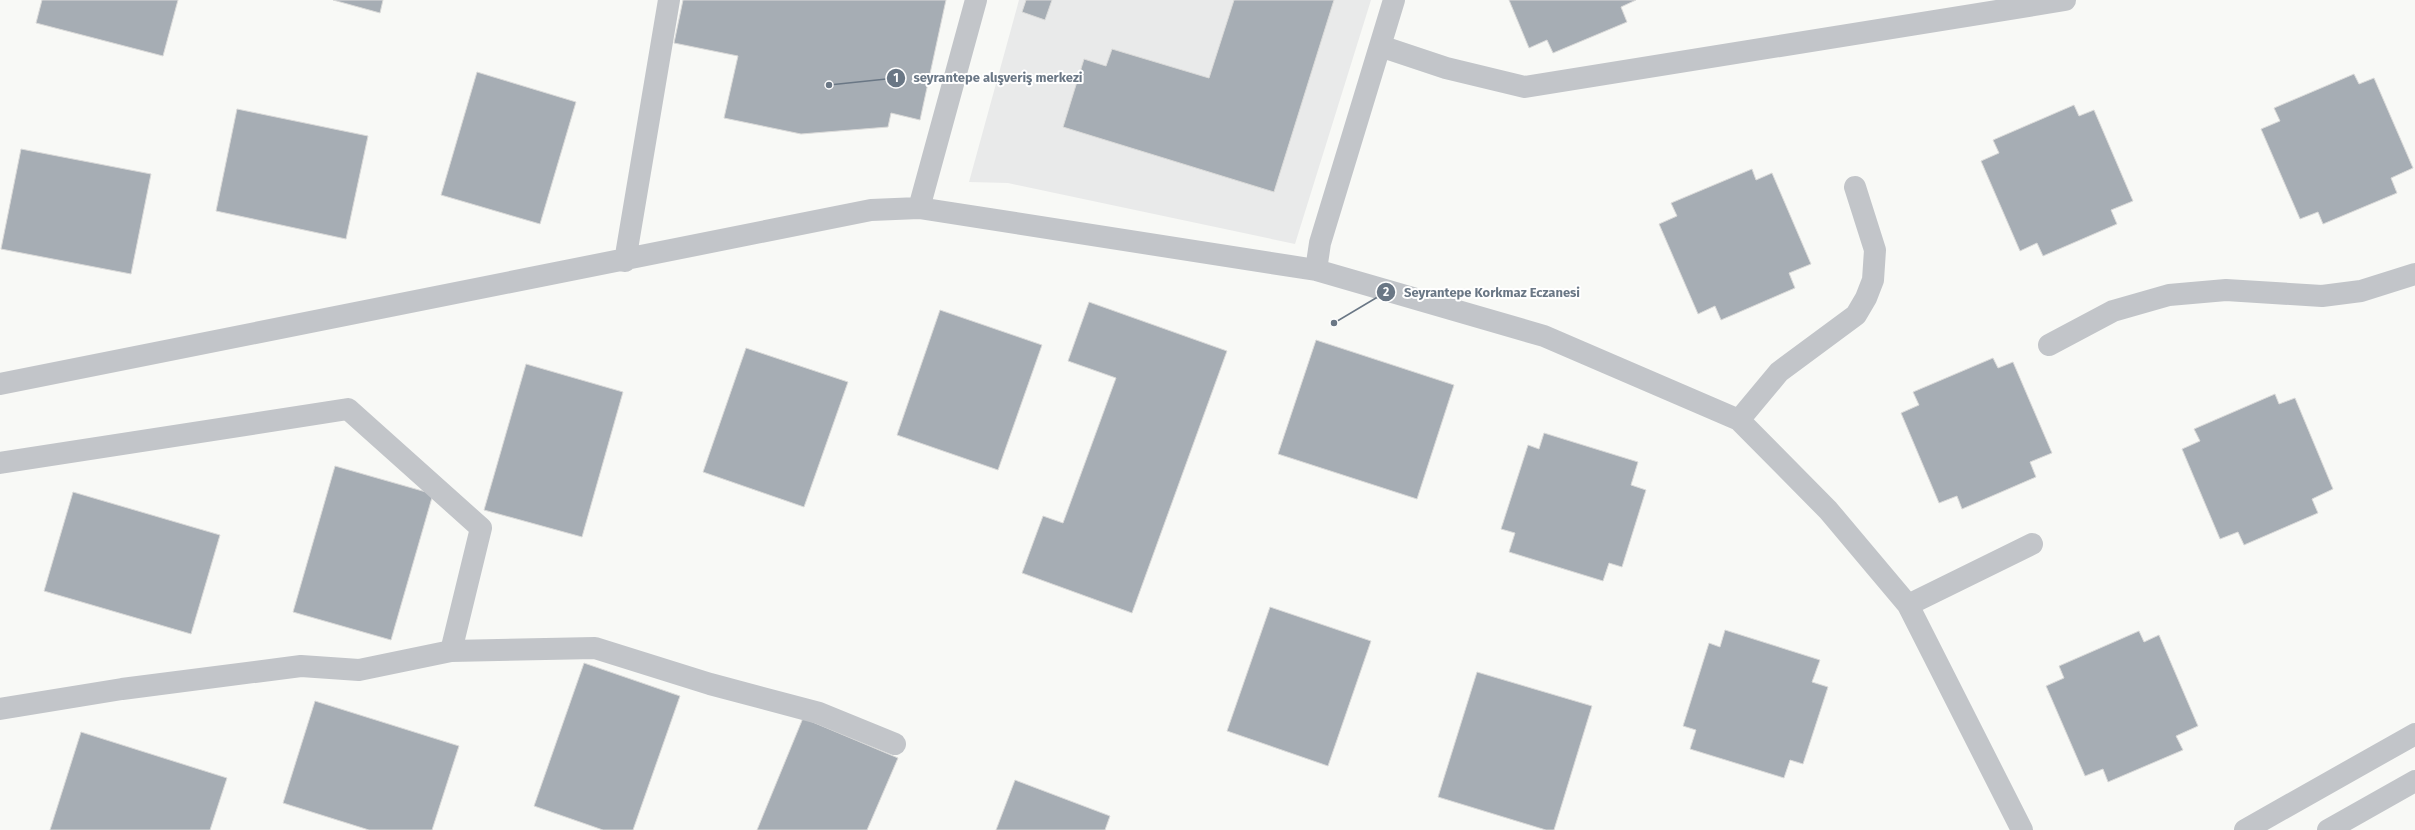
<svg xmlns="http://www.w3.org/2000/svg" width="2415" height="830" font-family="'Fira Sans',sans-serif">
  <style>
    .built { fill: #e9eaea }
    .building { fill: #a6adb4; stroke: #dadad9 }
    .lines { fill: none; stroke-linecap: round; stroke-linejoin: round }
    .minor { stroke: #c2c5c9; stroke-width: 22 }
    .leader { fill: none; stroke: #6a7785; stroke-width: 1.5 }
    .callout-dot { fill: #6a7785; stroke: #fff; stroke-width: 1.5 }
    .mark-label { font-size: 12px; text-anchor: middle; font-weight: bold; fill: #fff }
    .callout-label { font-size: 13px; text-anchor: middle; font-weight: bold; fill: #6a7785; stroke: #fff; stroke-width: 4; stroke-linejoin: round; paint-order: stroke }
  </style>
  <rect width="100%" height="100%" fill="#f8f9f6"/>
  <path class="built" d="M1019,0H1371L1295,244L1008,183L969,182Z"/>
  <path class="building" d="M42,0H178L163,56L36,23Z
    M333,0H383L380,13Z
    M683,0H946L920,120L891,113L888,127L801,134L724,118L738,56L674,43Z
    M1026,0H1052L1045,20L1022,12Z
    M1234,0H1334L1274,192L1063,127L1084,59L1106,66L1112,49L1209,78Z
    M1509,0H1636L1621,7L1627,22L1553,53L1547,40L1529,48Z
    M477,72L576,102L540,224L441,195Z
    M2354,74L2359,84L2374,78L2413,168L2391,178L2397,193L2323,224L2318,212L2300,219L2261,129L2280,121L2274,108Z
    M2074,105L2079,116L2094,110L2133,201L2111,210L2117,224L2043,256L2037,243L2020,251L1981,161L1999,153L1993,140Z
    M237,109L368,136L346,239L216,211Z
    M21,149L151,174L131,274L1,249Z
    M1752,169L1756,180L1772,173L1811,264L1789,273L1795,288L1721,320L1715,306L1698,314L1659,224L1677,216L1671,203Z
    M1089,302L1227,351L1132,613L1022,573L1043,516L1063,523L1116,378L1068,361Z
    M940,310L1042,345L998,470L897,435Z
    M1316,340L1454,385L1417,499L1278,454Z
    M746,348L848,382L804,507L703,472Z
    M1993,358L1998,368L2013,362L2052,453L2030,462L2036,477L1962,509L1957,496L1939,503L1901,413L1919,405L1913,392Z
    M526,364L623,392L582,537L484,510Z
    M2275,394L2279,404L2295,398L2333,489L2312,499L2318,513L2244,545L2238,532L2220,539L2182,449L2200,441L2194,429Z
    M1544,433L1638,462L1631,485L1646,490L1622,567L1609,563L1603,581L1509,552L1515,533L1501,529L1528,445L1539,449Z
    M335,466L433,494L391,640L293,612Z
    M73,492L220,535L191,634L44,591Z
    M1270,607L1371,641L1328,766L1227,731Z
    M1725,630L1820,660L1812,682L1828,687L1803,764L1790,760L1784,778L1690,749L1696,730L1683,726L1709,643L1720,647Z
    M2139,631L2144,642L2159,635L2198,726L2176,736L2183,750L2108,782L2103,769L2085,776L2046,686L2064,678L2059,666Z
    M584,663L680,696L633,830H603L534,806Z
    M1477,672L1592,706L1554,830H1546L1438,797Z
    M315,701L459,746L432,830H369L283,803Z
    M803,718L898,758L867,830H757Z
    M81,732L227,778L210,830H50Z
    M1015,780L1110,816L1105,830H996Z"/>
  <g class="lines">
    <path class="minor" d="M1380,46L1446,68L1525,87L2065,0
      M919,208L1316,270L1544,336L1739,420L1828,510L1908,605L2022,830
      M625,261L669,0
      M1316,270L1320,243L1394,0
      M2049,345L2113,311L2169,295L2226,290L2322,296L2361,291L2415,274
      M0,384L871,210L919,208L976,0
      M1739,420L1779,372L1856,315L1866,298L1873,280L1875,250L1855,187
      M0,463L348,409L481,528L451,651
      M1908,605L2032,544
      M0,709L122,689L301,666L359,670L451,651L595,648L710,684L819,713L895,744
      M2245,830L2415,734
      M2328,830L2415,781"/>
  </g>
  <path class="leader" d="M829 85L896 78M1334 323L1386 292"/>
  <g class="callout-dot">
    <circle cx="829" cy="85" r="4"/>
    <circle cx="1334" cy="323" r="4"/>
    <circle cx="896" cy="78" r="10"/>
    <circle cx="1386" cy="292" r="10"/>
  </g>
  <g class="mark-label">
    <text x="896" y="82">1</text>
    <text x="1386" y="296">2</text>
  </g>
  <g class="callout-label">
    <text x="998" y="82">seyrantepe alışveriş merkezi</text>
    <text x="1492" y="297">Seyrantepe Korkmaz Eczanesi</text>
  </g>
</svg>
